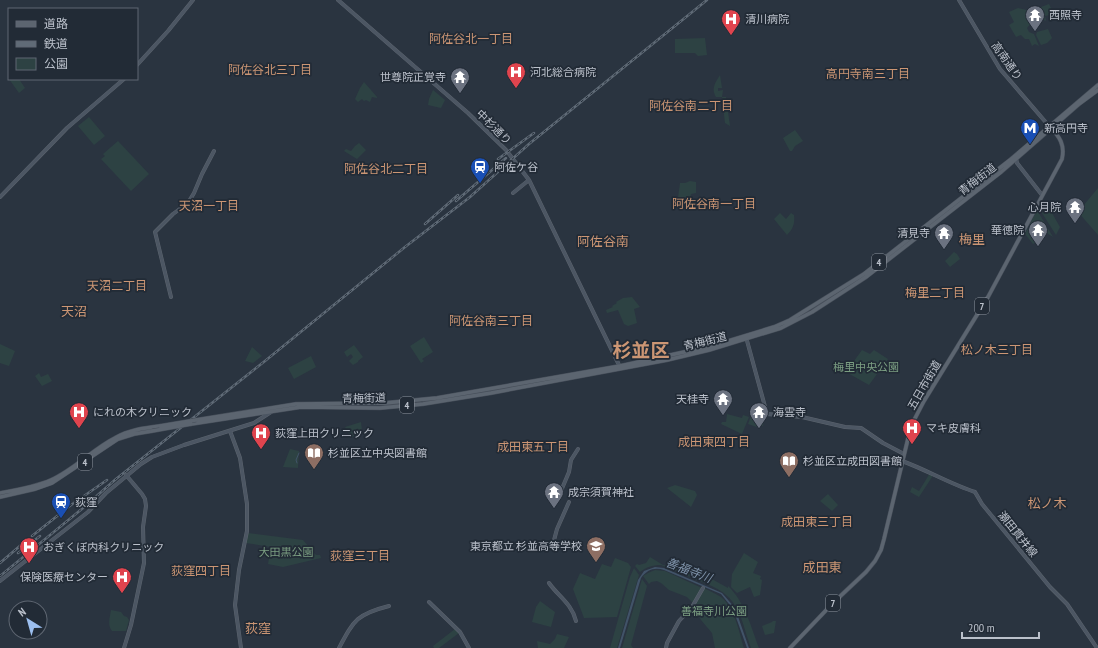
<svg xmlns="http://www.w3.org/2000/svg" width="1098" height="648" font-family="'PT Sans Narrow','Noto Sans JP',sans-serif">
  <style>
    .green { fill: #2d4243 }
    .water { fill: #415368 }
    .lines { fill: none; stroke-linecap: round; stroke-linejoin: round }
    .stream { stroke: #415368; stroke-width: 1 }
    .secondary-casing { stroke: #5c646e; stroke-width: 4 }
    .primary-casing { stroke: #474f5a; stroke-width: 4.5 }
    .secondary { stroke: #4c5663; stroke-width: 3 }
    .primary { stroke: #5c6570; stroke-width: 3.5 }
    .rail-casing { stroke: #606b77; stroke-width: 2.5 }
    .rail { stroke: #222b36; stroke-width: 1; stroke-dasharray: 3; stroke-linecap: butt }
    .primary-bridge-casing { stroke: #474f5a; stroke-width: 4.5; stroke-linecap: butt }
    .primary-bridge { stroke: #5c6570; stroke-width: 3.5 }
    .labels { text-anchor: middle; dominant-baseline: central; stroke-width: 3.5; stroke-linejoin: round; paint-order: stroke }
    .shield { fill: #222b36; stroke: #8d949e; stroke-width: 1 }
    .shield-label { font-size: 10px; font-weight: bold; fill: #bbc1cb }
    .poi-label { font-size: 11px; fill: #bbc1cb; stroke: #222b36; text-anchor: start }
    .street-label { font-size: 11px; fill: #bbc1cb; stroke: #222b36 }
    .park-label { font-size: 11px; fill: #7b9e82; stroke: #222b36 }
    .neighbourhood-label { font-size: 12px; fill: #cc9674; stroke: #222b36 }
    .water-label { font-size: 12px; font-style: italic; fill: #7f93aa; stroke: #222b36 }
    .quarter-label { font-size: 13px; fill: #cc9674; stroke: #222b36 }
    .town-label { font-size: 19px; font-weight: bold; fill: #cc9674; stroke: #222b36 }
  </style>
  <rect width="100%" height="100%" fill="#2a3440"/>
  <path class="green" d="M1049,4L1054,14L1045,16L1046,20L1045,21L1036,9Z
    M1018,8L1035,12L1042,19L1035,23L1033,21L1027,28L1029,32L1034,34L1039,46L1035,44L1032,46L1029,39H1025L1021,35L1016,37L1009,25L1014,22L1009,12Z
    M1048,29L1052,38L1047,43L1041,45L1036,35L1037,32Z
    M705,38L707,55L698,56L695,53H675V39Z
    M720,75L722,88H718V91L723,90L722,97H726L730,126L725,123L722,97H716C711,89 715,83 720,75Z
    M9,79H19L25,88L19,93Z
    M364,82L377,97V98L372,97L370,102L366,100L364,101L362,99L358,102L355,99L360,88Z
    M433,90L445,100L441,108L428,105L429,99Z
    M89,117L105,136L94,145L78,126Z
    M795,130L803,141L795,146L792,151H790L783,138Z
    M118,141L149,174L131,191L101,159L105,156L103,154Z
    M359,143L366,150L357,159L344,151L346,149L351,151L355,146Z
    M690,181L696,182V193L691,194L690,199L678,198L680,183H685Z
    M1098,188V235L1078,212Z
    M1049,208L1060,227L1056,235L1042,213Z
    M1037,210L1053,237L1042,230L1039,234V236L1038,237L1040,240L1033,244L1025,234Z
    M780,213L786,219L791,213L794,215C795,224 793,229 787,235L774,219Z
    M954,252L957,254L960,259L950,267L945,261Z
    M632,297L640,307L634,309L637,323L628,326L624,324L618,310L607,313L606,310L613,307L612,306L617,303L616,302L623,298Z
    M424,337L433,352L422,359L424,361L421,363L410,346Z
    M0,344L15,351L9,366L0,363Z
    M354,345L363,357L358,361V362L353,365L349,361L353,357L351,354L347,357L344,352Z
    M252,347L262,356L253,363L245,361Z
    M862,350L870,354L874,350L888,359L869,385L846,372Z
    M311,356L316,367L294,379L288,368Z
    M39,373L41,377L48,374L52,381L42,386L35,376Z
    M752,413L765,415L763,426L758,425L757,427L748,424Z
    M727,414L742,418L743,415L749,417L742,434L721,424L722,422H726Z
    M361,422L362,431L351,438L345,427Z
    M290,449L299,451L298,468L283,467Z
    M930,473L934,474L919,497L910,492L912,487L919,491Z
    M675,485L695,491L697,495L691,507L667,488Z
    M828,494L838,505L832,511L820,501Z
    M248,533L303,540L316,555H320L321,558L283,567L268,564L271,547L246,543Z
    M744,553L758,562L753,573L761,576L760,579L762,580L760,595L754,597L750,587L737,593L731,587L732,574Z
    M650,557L663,565L669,566L670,561L709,577L705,583L661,565C652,565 647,567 640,572L635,566L637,564L639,565L646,563Z
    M615,558L628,563L631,567L617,617L584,618L573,589L580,573L595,579L602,564L611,567Z
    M634,568L639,575L617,648H610L630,577Z
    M655,570L665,571L702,588L693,603L687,597L669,590L661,583L657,581L651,582L649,584L643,576L648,573Z
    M710,578L728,588V586C745,602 751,627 759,648H751C740,617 740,597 707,584Z
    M642,579L647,586L631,645L633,648H622Z
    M704,588C710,591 716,594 721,597C735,608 739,632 744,648H715L712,633L701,620L694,606Z
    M540,601L555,612L551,627L532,622L536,607Z
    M111,610L121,612L124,616L127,617L129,620L126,631H112C107,625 110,617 111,610Z
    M773,621H776L774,633L765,635L762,626L772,622Z
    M455,629L459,633L439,648H434L433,646Z
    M557,634L569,637L564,648H538L537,641L550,644L555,639Z"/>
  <path class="water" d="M655,567L664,568L722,593L735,608L749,648H747L733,609L721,594L664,570C654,567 647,570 641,578L620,648H618L638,580L644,571Z"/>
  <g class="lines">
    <path class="stream" d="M297,463L296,460L299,453"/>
    <g class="secondary-casing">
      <path id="secondary" d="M338,0L468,113L506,150L529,180L620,367
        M959,0L1000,69L1049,126
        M137,65L168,31L193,0
        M1016,158L1017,163L1042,195
        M513,193L529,180
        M0,197L67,128L124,79
        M171,297L155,232L173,214L188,203L194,193L202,174L214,151
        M746,337L767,414L802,417L845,427L861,428L883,443L904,454
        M230,431L240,458L247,504V531L239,570L235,605L241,648
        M902,461C927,470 950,484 975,492L982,504L1050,587L1067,604L1097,648
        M558,498L569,472L571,460L578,449
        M553,544L557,529L569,502
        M0,581L88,512L106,493L141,464L152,457L184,445L254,423L271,412
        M549,583C558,596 572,604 576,621
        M429,602L460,632L469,648
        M124,648L131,625L144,563L143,527L146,506L145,499L142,494L126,475
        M339,648C354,620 357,614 389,606
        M666,648L667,643L679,621L692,607L703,588"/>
    </g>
    <g class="primary-casing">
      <path id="primary" d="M196,420L296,404L385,403L437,398L620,366L712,346L774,327L790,320L864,274L1010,160L1098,85
        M191,424L301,407L380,408L423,404L491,393L667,360L709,350L781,328L812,312L866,277L1001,172L1079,104L1098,90
        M0,493C17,490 35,487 51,480C74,470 93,449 115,438C129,430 144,428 160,426
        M0,497L35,489L52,483L118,439L134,434L152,431
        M790,648L833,603L866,572L875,561L881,550L884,539L911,426L924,401L988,297L1062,159C1065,145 1060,137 1050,127"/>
    </g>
    <use href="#secondary" class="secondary"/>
    <use href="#primary" class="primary"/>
    <g class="rail-casing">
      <path id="rail" d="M498,159L534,133
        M456,201L506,158
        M425,224L458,195
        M32,536L71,505L107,480
        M18,553L40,536
        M0,563L21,545
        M0,576L83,508L116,479L265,361L405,247L470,197L529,144L707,0"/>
    </g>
    <use href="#rail" class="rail"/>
    <g class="primary-bridge-casing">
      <path id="primary-bridge" d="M160,426L196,420
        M152,431L191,424"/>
    </g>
    <use href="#primary-bridge" class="primary-bridge"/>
  </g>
  <defs>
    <g id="temple-pin" transform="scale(1)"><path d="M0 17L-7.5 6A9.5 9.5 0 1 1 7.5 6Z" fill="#6b7280" stroke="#222b36"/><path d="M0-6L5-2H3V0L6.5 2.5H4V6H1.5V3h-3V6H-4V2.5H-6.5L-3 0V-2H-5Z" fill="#fff"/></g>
    <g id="hospital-pin" transform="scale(1)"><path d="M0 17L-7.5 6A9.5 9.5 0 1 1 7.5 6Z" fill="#e0444e" stroke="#222b36"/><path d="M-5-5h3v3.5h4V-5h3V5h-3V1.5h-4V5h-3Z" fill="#fff"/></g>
    <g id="metro-pin" transform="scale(1)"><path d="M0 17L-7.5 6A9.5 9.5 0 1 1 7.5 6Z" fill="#1a4fb4" stroke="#222b36"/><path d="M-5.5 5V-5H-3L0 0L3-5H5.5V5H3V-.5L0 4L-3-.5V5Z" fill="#fff"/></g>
    <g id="station-pin" transform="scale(1)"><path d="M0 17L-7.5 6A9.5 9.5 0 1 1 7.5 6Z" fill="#1a4fb4" stroke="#222b36"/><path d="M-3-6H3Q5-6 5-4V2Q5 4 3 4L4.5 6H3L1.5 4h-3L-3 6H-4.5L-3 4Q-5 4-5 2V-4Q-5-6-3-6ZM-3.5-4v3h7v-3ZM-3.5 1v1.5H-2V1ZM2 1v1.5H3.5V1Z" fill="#fff"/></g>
    <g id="library-pin" transform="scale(1)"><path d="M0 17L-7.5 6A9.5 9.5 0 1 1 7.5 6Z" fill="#8d6e63" stroke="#222b36"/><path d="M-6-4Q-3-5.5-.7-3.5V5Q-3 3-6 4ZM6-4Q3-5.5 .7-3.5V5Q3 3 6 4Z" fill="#fff"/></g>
    <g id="school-pin" transform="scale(1)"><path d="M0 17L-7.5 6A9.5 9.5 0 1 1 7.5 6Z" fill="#8d6e63" stroke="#222b36"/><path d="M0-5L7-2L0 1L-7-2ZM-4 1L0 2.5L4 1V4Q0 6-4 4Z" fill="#fff"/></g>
  </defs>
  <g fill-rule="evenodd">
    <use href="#temple-pin" x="1035" y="15"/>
    <use href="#hospital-pin" x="731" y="19"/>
    <use href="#hospital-pin" x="516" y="72"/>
    <use href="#temple-pin" x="460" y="77"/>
    <use href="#metro-pin" x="1030" y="128"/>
    <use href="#station-pin" x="480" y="167"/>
    <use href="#temple-pin" x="1075" y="207"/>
    <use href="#temple-pin" x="1038" y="230"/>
    <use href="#temple-pin" x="944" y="233"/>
    <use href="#temple-pin" x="723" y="399"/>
    <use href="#hospital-pin" x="79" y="412"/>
    <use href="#temple-pin" x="759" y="412"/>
    <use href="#hospital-pin" x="912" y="428"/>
    <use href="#hospital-pin" x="261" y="433"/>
    <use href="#library-pin" x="314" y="453"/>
    <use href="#library-pin" x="789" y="461"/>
    <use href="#temple-pin" x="554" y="492"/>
    <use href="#station-pin" x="61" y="502"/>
    <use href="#school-pin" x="596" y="546"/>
    <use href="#hospital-pin" x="29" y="547"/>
    <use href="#hospital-pin" x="122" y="577"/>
  </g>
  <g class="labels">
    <g class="shield">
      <rect x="872" y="254" width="14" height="16" rx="3"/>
      <rect x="975" y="298" width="14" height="16" rx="3"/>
      <rect x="400" y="397" width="14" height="16" rx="3"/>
      <rect x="78" y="454" width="14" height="16" rx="3"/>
      <rect x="826" y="595" width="14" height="16" rx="3"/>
    </g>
    <g class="shield-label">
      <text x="879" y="262">4</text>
      <text x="982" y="306">7</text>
      <text x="407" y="405">4</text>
      <text x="85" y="462">4</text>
      <text x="833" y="603">7</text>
    </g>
    <g class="poi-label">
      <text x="1049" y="15">西照寺</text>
      <text x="745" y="19">清川病院</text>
      <text x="530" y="72">河北総合病院</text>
      <text x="446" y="77" text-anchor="end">世尊院正覚寺</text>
      <text x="1044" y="128">新高円寺</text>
      <text x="494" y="167">阿佐ケ谷</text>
      <text x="1061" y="207" text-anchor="end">心月院</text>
      <text x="1024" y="230" text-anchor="end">華徳院</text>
      <text x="930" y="233" text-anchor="end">清見寺</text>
      <text x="709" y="399" text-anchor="end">天桂寺</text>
      <text x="93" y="412">にれの木クリニック</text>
      <text x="773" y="412">海雲寺</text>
      <text x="926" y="428">マキ皮膚科</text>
      <text x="275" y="433">荻窪上田クリニック</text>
      <text x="328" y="453">杉並区立中央図書館</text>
      <text x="803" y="461">杉並区立成田図書館</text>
      <text x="568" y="492">成宗須賀神社</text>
      <text x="75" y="502">荻窪</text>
      <text x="582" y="546" text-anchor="end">東京都立 杉並高等学校</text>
      <text x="43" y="547">おぎくぼ内科クリニック</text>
      <text x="108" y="577" text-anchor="end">保険医療センター</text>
    </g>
    <g class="street-label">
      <text transform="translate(1007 61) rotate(55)">高南通り</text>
      <text transform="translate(494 127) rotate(45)">中杉通り</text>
      <text transform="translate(977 179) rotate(-38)">青梅街道</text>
      <text transform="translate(705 341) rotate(-14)">青梅街道</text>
      <text transform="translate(924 385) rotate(-60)">五日市街道</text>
      <text transform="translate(364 398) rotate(-1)">青梅街道</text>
      <text transform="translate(1018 534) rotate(51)">瀬田貫井線</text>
    </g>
    <g class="park-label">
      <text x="866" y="367">梅里中央公園</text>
      <text x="286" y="552">大田黒公園</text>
      <text x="714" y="611">善福寺川公園</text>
    </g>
    <g class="neighbourhood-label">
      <text x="471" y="38">阿佐谷北一丁目</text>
      <text x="270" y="69">阿佐谷北三丁目</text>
      <text x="868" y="73">高円寺南三丁目</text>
      <text x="691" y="105">阿佐谷南二丁目</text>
      <text x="386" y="168">阿佐谷北二丁目</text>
      <text x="714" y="203">阿佐谷南一丁目</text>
      <text x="209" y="205">天沼一丁目</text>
      <text x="117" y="285">天沼二丁目</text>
      <text x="935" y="292">梅里二丁目</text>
      <text x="491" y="320">阿佐谷南三丁目</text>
      <text x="997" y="349">松ノ木三丁目</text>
      <text x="714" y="441">成田東四丁目</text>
      <text x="533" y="446">成田東五丁目</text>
      <text x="817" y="521">成田東三丁目</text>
      <text x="360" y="555">荻窪三丁目</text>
      <text x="201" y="570">荻窪四丁目</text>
    </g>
    <g class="water-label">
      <text transform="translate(689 570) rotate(21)">善福寺川</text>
    </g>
    <g class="quarter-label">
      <text x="972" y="239">梅里</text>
      <text x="603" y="241">阿佐谷南</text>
      <text x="74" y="311">天沼</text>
      <text x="1047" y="503">松ノ木</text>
      <text x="822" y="567">成田東</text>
      <text x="258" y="628">荻窪</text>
    </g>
    <g class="town-label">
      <text x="641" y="350">杉並区</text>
    </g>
  </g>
  <rect x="8" y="8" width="130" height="72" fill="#222b36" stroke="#5f6772"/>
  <rect x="16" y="21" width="20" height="6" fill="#5c6570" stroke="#5f6772"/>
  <text x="44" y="28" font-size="12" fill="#bbc1cb">道路</text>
  <rect x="16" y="41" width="20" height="6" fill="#606b77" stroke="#5f6772"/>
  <text x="44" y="48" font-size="12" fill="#bbc1cb">鉄道</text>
  <rect x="16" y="58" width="20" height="12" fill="#2d4243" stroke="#5f6772"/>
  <text x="44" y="68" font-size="12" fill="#bbc1cb">公園</text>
  <g transform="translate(28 620) rotate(323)"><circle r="19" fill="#222b36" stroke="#5f6772"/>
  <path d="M0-3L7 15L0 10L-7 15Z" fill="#9cbfef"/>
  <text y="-6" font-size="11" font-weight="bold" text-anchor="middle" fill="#bbc1cb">N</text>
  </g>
  <path d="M962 632v6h77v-6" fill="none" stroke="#bbc1cb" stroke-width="2"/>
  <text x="968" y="632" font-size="12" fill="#bbc1cb" stroke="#222b36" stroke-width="3" paint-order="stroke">200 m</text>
</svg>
